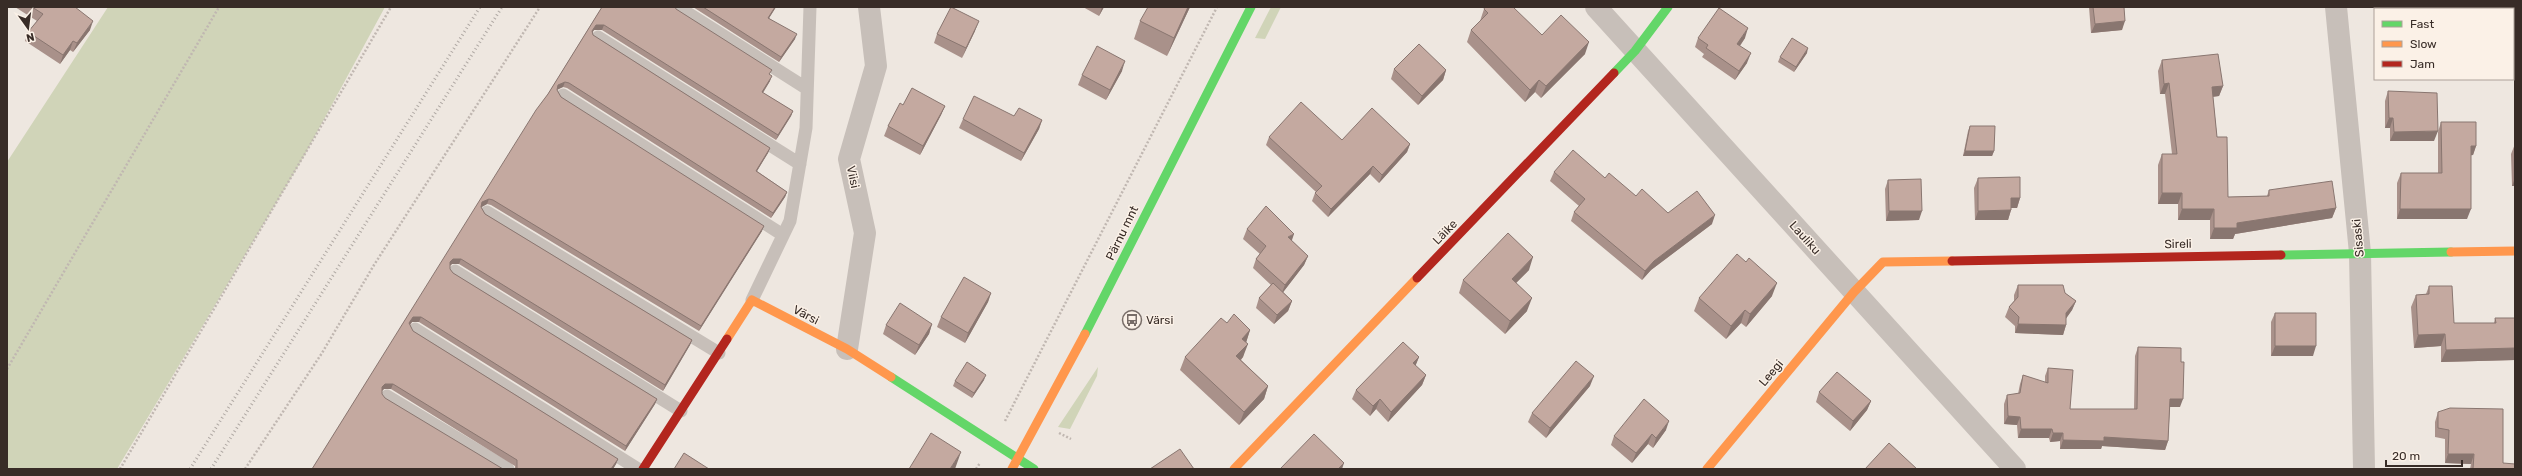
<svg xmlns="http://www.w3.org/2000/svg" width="2522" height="476" font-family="Rubik,sans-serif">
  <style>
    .green { fill: #d0d4b8 }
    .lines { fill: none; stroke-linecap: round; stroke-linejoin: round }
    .path { stroke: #c0b7b1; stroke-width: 2.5; stroke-dasharray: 2 2; stroke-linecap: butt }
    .lane { stroke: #c7bfb9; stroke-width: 13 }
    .street { stroke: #c7bfb9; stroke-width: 22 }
    .fast { stroke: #63d668; stroke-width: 9 }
    .slow { stroke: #ff974d; stroke-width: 9 }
    .jam { stroke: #b3261e; stroke-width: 9 }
    .rail { stroke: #afa8a3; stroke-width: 3; stroke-dasharray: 1 3; stroke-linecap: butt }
    .wall { fill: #a9918a }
    .shaded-wall { fill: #897670 }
    .building { fill: #c4a9a0; stroke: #897670 }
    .labels { text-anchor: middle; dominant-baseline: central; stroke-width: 3; stroke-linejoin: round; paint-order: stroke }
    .street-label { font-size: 12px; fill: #382c27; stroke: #fbf1e7 }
    .poi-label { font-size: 12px; fill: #382c27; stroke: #fbf1e7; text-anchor: start }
  </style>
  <rect width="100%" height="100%" fill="#eee7e0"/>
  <path class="green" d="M108,7H385L303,158L117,469H7V162Z
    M1271,7H1281L1265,39L1255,38Z
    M1098,367L1097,376L1070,429L1058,427Z"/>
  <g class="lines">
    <path class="path" d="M7,369L219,7
      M1005,421L1217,7
      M1059,433L1071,439
      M120,469L391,7
      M245,469L322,353L374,265L540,7
      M976,469L980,463"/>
    <path class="lane" d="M678,7L806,88
      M598,37L800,164
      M563,95L783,235
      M487,212L719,353
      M455,271L681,411
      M752,300L790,221L806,128L810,7
      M415,329L638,469
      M387,396L508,469"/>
    <path class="street" d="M1596,7L2015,469
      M2336,7L2360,253L2364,469
      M847,349L865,233L849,159L876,66L869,7"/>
    <path class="fast" d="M1614,73L1635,51L1668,7
      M2281,255L2451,252
      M1085,334L1251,7
      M891,377L1034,469"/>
    <path class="slow" d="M2451,252L2515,251
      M727,339L752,300L847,349L891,377
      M1012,469L1085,334
      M1234,469L1417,278
      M1707,469L1854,292L1883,262L1952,261"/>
    <path class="jam" d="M1952,261L2281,255
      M1417,278L1614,73
      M643,469L727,339"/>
    <path class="rail" d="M190,469L480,7
      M211,469L502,7"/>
  </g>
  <path class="wall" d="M15,7H75L90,30L73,52L70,50L60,64L25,41L28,32L37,21Z
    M602,7L676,9L770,75V81L763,93L793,111L791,116L776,140L602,30H594L592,33L593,35L770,148L768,153L757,171L787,192L785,197L771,218L567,88L563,87L557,90L561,97L762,231L699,331L491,205L487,204L481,207L485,214L692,340L690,345L663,391L459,264H452L450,266V269L453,273L657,399L655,404L625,451L419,322H412L410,325L413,331L618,459L616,464L613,469H515V466L391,389H384L312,469L548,94Z
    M693,7H776L769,18L795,39L779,62Z
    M1083,7H1104L1099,16Z
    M1190,7L1167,56L1134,39L1140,21Z
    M2089,7H2124L2122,30L2091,33Z
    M1484,9L1542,35L1585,54L1541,98L1535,92L1525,102L1467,42L1471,30L1480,21Z
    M975,31L962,58L934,43L937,34Z
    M1698,38H1745L1740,46L1747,63L1735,80L1702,57L1704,54L1695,47Z
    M1807,53L1794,72L1778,62L1780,57Z
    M2162,60L2223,86L2219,96L2213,97L2217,137L2228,197L2267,196L2269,190L2336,208L2332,218L2235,234L2233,239H2210V220H2178V204H2158V165L2162,154H2172L2165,94H2160L2158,71Z
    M1394,69L1446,70L1443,80L1418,105L1391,79Z
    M1122,71L1106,100L1078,85L1082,75Z
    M2388,91L2434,141H2390V128H2385V101Z
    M903,105L945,106L941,115L920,155L884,136L888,126Z
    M1014,116L1042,120L1039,129L1021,161L959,128L963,119Z
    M2441,122L2476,146L2473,155H2471L2467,219H2397V183L2401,173H2438V132Z
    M1970,126L1994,151L1992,156H1963L1968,131Z
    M1269,137L1342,140L1410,144L1407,152L1379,183L1370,174L1328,217L1312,201L1315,193L1316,192L1266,145Z
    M2515,144V186H2512L2511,154Z
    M1554,172L1605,178L1636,196L1668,213L1712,224L1651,270L1642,280L1571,221L1574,212L1579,206L1550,181Z
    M1978,178L2020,198L2017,208H2011V210L2008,220H1975L1974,188Z
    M1888,180L1919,220L1886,221L1885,189Z
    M1247,229L1292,241L1308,256L1304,265L1283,292L1292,301L1288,311L1274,324L1256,308L1259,298L1271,285L1253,268L1256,259L1260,254L1243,239Z
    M1529,270L1516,283L1527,311L1505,334L1459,293L1463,280Z
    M2018,285L2065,293L2076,301L2072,310L2066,318V325L2063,335L2015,333V326L2005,317L2009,307L2014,301V295Z
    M2429,286L2454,323H2494L2495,318H2515V360L2441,362V346L2414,348L2411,307L2416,295L2426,294Z
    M991,293L988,302L965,343L937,327L941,317Z
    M1772,296L1746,327L1741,323L1726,339L1694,311L1699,298Z
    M2275,313L2313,356H2271V322Z
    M1227,323L1250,330L1246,342L1243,357L1241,360L1268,386L1264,399L1239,425L1180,370L1185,357Z
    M932,324L929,334L915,355L883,334L886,325Z
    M2138,347L2180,407H2170L2168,441L2165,450L2102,446L2101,449H2060V441L2050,442L2049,438H2018L2017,425L2004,424V404L2007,395L2018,394L2020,384L2023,375L2045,383V376L2048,368L2070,409H2134L2135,356Z
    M1419,357L1415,366L1426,375L1422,385L1388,422L1376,409L1370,416L1352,399L1356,390Z
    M984,380L972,398L953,386L955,381Z
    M1590,386L1546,438L1528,422L1532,413Z
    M1819,392L1871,401L1867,410L1850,431L1816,402Z
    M2438,412L2503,463L2515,469H2470L2471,464L2445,463V439L2435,437V422Z
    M1666,430L1653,448L1648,444L1632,463L1611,445L1614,436Z"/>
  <path class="shaded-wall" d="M775,7H776L766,23L768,18Z
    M1102,7H1104L1099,16Z
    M1188,7H1190L1167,56L1174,38Z
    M93,21L90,30L73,52L77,43Z
    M979,21L975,31L962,58L966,48Z
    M2125,21L2122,30L2091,33L2095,24Z
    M596,25H604L602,30H594L590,36L592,31Z
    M1748,28L1745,38L1734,54L1737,44Z
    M797,34L795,39L779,62L781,57Z
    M73,41L70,50L60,64L63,55Z
    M1589,42L1585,54L1541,98L1546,86Z
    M1808,48L1807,53L1794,72L1796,67Z
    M1751,53L1747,63L1735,80L1739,71Z
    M1125,61L1122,71L1106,100L1110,90Z
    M1446,70L1443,80L1418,105L1422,96Z
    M772,76L770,81L760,97L762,92Z
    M1539,80L1535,92L1525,102L1530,90Z
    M565,82L563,87L556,90L558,85Z
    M2169,83L2165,94H2160L2164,84Z
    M2223,86L2219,96L2208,97L2212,87Z
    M945,106L941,115L920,155L923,146Z
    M793,111L791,116L776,140L778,135Z
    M2389,118H2393L2390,128H2385Z
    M1042,120L1039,129L1021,161L1024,153Z
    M2438,131L2434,141H2390L2394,132Z
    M1410,144L1407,152L1379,183L1382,175Z
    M2471,146H2476L2473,155L2467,156Z
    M770,148L768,153L754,176L756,171Z
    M1965,151H1994L1992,156H1963Z
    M1373,166L1370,174L1328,217L1331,209Z
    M2515,178V186H2512Z
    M787,192L785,197L771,218L773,213Z
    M2162,193H2182L2178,204H2158Z
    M2011,198H2020L2017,208H2008Z
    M489,199L487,204L480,208L482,202Z
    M2336,208L2332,218L2235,234L2233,239H2210L2214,228L2237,223Z
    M2182,209H2214L2210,220H2178Z
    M2400,209H2471L2467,219H2397Z
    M2011,210L2008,220H1975L1978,211Z
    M1889,211H1922L1919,220L1886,221Z
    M1715,215L1712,224L1651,270L1642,280L1645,271L1654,261Z
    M764,226L762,231L699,331L701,326Z
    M1294,234L1291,243L1288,237Z
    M1308,256L1304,265L1281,295L1285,285Z
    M1533,257L1529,270L1507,292L1512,279Z
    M453,259H461L459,264H452L448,267L450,262Z
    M1777,283L1772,296L1746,327L1750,314Z
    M991,293L988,302L965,343L968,333Z
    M1532,298L1527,311L1505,334L1510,321Z
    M1292,301L1288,311L1274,324L1277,315Z
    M2076,301L2072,310L2063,323L2066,313Z
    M1745,310L1741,323L1726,339L1731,326Z
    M413,317H421L419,322H412L407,328L409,323Z
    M932,324L929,334L915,355L919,345Z
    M2018,324L2066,325L2063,335L2015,333Z
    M1250,330L1246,343L1242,339Z
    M2445,334L2441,346L2414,348L2418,335Z
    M692,340L690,345L663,391L665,385Z
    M1248,344L1243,357L1232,369L1236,356Z
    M2275,346H2316L2313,356H2271Z
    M2515,348V360L2441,362L2446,350Z
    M1419,357L1415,367L1413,363Z
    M986,375L984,380L972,398L974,393Z
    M1426,375L1422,385L1388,422L1391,412Z
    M1594,376L1590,386L1546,438L1550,428Z
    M385,384H393L391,389H384L380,392L382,387Z
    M1268,386L1264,399L1239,425L1244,412Z
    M657,399L655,404L625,451L626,446Z
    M1380,399L1376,409L1370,416L1373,406Z
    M2170,399H2183L2180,407H2167Z
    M1871,401L1867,410L1850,431L1853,421Z
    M2008,416L2020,417L2017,425L2004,424Z
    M1669,421L1666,430L1653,448L1656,438Z
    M2021,429H2052L2049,438H2018Z
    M2053,433H2063L2060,441L2050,442Z
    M1652,434L1648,444L1632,463L1636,453Z
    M2104,437L2168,441L2165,450L2102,446L2101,449H2060L2063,440Z
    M961,452L955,469H950Z
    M2448,454H2474L2471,464L2445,463Z
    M618,459L616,464L613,469H611Z
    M1344,463L1342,469H1338Z"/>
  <path class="building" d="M32,7H75L93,21L77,43L73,41L63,55L28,32L43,14Z
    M602,7H675L676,9L772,70L769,74L772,76L762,92L793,111L778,135L604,25H596L592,31L593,35L770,148L756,171L787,192L773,213L569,83L565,82L558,85L557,90L561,97L764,226L701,326L493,200L489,199L482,202L481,207L485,214L692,340L665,385L461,259H453L450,262V269L453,273L657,399L626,446L421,317H413L409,323L413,331L618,459L611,469H516L517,468V460L393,384H385L382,387V394L385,398L503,469H312L536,110L548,94Z
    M703,7H775L768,18L797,34L781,57Z
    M951,7L979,21L966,48L937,34Z
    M1148,7H1188L1174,38L1140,21Z
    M1485,7H1513L1542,35L1561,15L1589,42L1546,86L1539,80L1530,90L1471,30L1488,13L1484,9Z
    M2093,7H2124L2125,21L2095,24Z
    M1719,8L1748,28L1737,44L1751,53L1739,71L1706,48L1708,45L1698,38Z
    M1792,38L1808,48L1796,67L1780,57Z
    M1419,44L1446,70L1422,96L1394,69Z
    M1097,46L1125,61L1110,90L1082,75Z
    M2218,54L2223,86L2212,87L2217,137H2227L2228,197L2269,196V190L2332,181L2336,208L2237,223V228H2214V209H2182V193H2162V154H2177L2169,83L2164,84L2162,60Z
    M912,88L945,106L923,146L888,126L900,103L903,105Z
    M2388,91L2437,93L2438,131L2394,132L2393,118H2389Z
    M974,96L1014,116L1019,108L1042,120L1024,153L963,119Z
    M1301,102L1342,140L1372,108L1410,144L1382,175L1373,166L1331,209L1315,193L1322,186L1269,137Z
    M2441,122H2476V146H2471V209H2400L2401,173H2442Z
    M1970,126H1995L1994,151H1965Z
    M1573,150L1605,178L1609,173L1636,196L1642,189L1668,213L1697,191L1715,215L1654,261L1645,271L1574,212L1585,199L1554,172Z
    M2020,177V198H2011V210L1978,211V178Z
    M1921,179L1922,211H1889L1888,180Z
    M1266,206L1294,234L1288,237L1308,256L1285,285L1256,259L1266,246L1247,229Z
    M1508,233L1533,257L1512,279L1532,298L1510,321L1463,280Z
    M1737,254L1746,262L1749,258L1777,283L1750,314L1745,310L1731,326L1699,298Z
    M964,277L991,293L968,333L941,317Z
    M1273,283L1292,301L1277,315L1259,298Z
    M2018,285H2063L2065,293L2076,301L2066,313V325L2018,324L2019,317L2009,307L2018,297Z
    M2429,286H2452L2454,323H2496L2495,318H2515V348L2446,350L2445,334L2418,335L2416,295L2429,294Z
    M900,303L932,324L919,345L886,325Z
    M2275,313H2316V346H2275Z
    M1234,314L1250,330L1242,339L1248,344L1236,356L1268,386L1244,412L1185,357L1221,318L1227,323Z
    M1403,342L1419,357L1413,363L1426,375L1391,412L1380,399L1373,406L1356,390Z
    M2138,347L2181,348V362H2184L2183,399H2170L2168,441L2104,437V441L2063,440V433H2053L2052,429H2021L2020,417L2008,416L2007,395L2020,393L2023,375L2048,383V368L2073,370L2070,409H2137Z
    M1576,361L1594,376L1550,428L1532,413Z
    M967,362L986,375L974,393L955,381Z
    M1837,372L1871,401L1853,421L1819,392Z
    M1644,399L1669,421L1656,438L1652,434L1636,453L1614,436Z
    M2450,408L2503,409V463L2515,464V469H2473L2474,454H2448L2449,430L2438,428V412Z
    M931,433L961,452L950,469H909Z
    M1314,434L1344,463L1338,469H1280Z
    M1889,443L1917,469H1865Z
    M1180,449L1194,469H1150Z
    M684,453L709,469H674Z"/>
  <defs>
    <g id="bus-ring" transform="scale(1)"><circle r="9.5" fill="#fbf1e7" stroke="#786d68" stroke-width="1.5"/><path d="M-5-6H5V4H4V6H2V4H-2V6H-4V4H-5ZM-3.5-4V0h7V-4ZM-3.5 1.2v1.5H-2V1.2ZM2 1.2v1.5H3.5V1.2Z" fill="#786d68"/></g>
  </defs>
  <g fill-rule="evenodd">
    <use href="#bus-ring" x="1132" y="320"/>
  </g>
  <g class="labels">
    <g class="street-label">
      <text transform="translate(853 177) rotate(78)">Viisi</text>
      <text transform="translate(1445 232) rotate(-46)">Läike</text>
      <text transform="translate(1122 233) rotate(-64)">Pärnu mnt</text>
      <text transform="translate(1805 238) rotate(48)">Lauliku</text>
      <text transform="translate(2358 238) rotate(-95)">Sisaski</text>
      <text transform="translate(2178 244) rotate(-1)">Sireli</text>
      <text transform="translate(806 315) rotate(27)">Värsi</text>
      <text transform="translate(1771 373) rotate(-50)">Leegi</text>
    </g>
    <g class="poi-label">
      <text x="1146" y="320">Värsi</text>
    </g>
  </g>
  <rect width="2522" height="476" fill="none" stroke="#382c27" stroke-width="16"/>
  <rect x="2374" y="8" width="140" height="72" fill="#fbf1e7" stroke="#ada29a"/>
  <rect x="2382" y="21" width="20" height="6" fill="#63d668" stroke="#ada29a"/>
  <text x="2410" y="28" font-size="12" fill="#382c27">Fast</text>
  <rect x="2382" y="41" width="20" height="6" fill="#ff974d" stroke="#ada29a"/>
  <text x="2410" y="48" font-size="12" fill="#382c27">Slow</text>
  <rect x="2382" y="61" width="20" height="6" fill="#b3261e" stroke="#ada29a"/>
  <text x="2410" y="68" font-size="12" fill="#382c27">Jam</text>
  <g transform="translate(28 28) rotate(166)" stroke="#fbf1e7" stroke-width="3" paint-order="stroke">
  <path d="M0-3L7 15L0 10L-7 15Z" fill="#382c27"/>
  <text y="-6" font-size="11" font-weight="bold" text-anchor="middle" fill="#382c27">N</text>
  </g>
  <path d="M2386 460v6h76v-6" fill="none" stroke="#382c27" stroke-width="2"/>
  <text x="2392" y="460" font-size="12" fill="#382c27" stroke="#fbf1e7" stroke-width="3" paint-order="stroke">20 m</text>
</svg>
